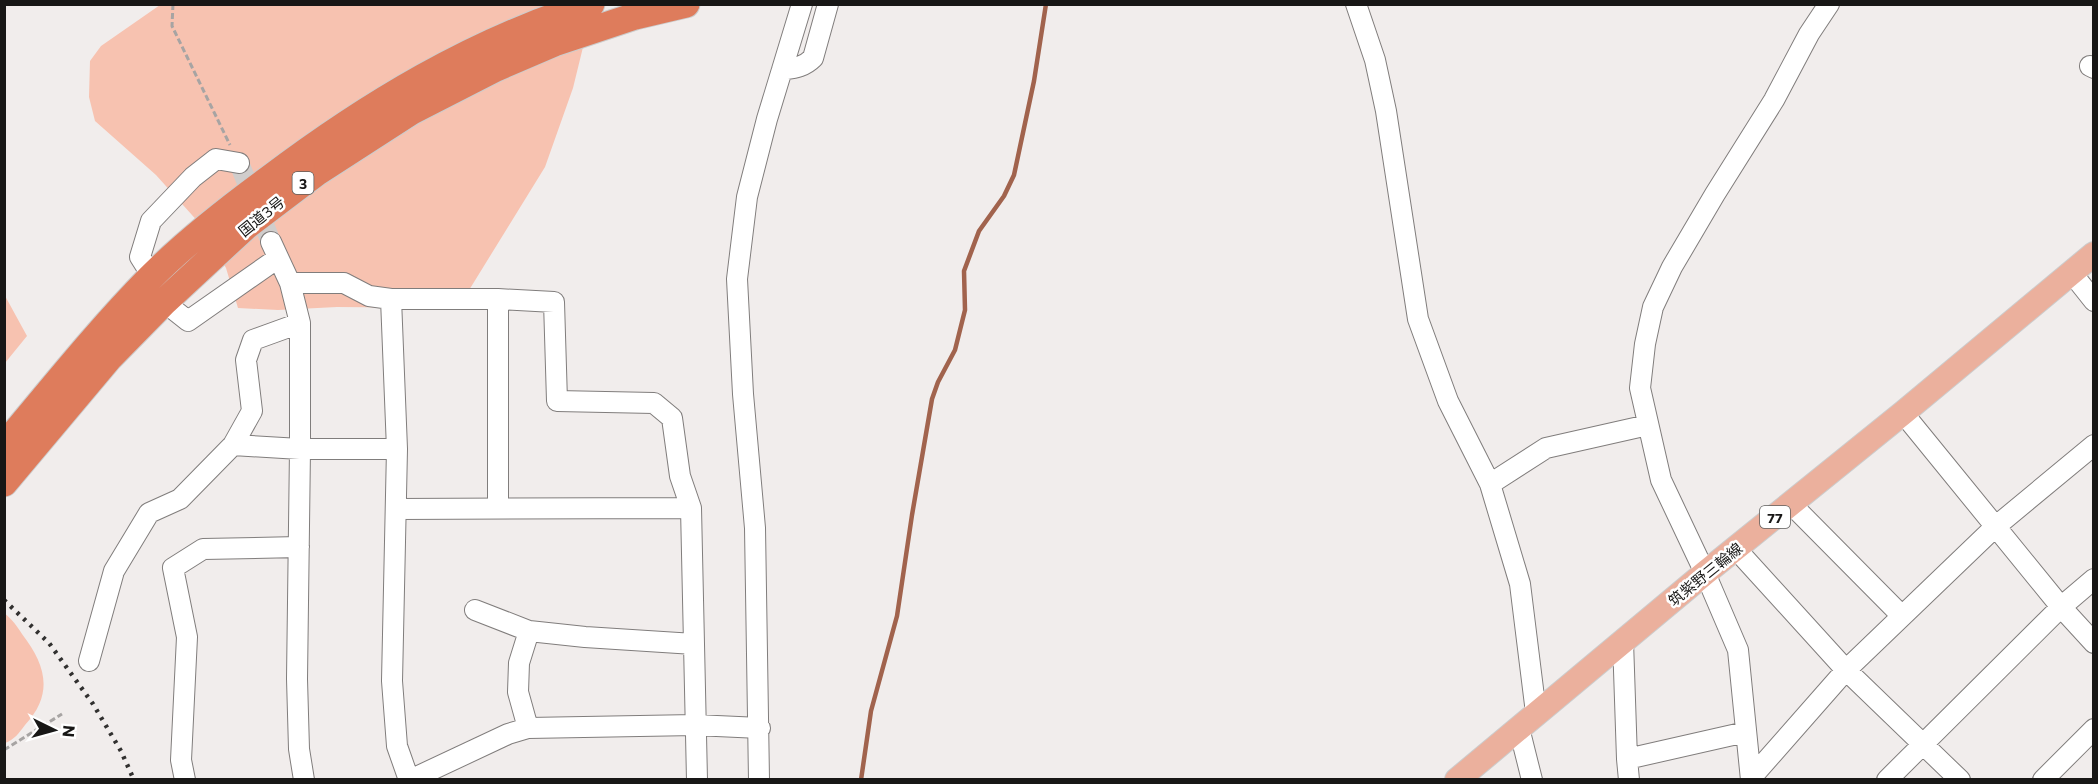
<svg xmlns="http://www.w3.org/2000/svg" width="2098" height="784" font-family="Commissioner,'Noto Sans JP',sans-serif">
  <style>
    .green { fill: #f7c2b0 }
    .lines { fill: none; stroke-linecap: round; stroke-linejoin: round }
    .stream { stroke: #a1634d; stroke-width: 4.5 }
    .minor-tunnel { stroke: #d0cdcc; stroke-width: 20; stroke-dasharray: 20 10; stroke-linecap: butt }
    .minor-casing { stroke: #807d7c; stroke-width: 22 }
    .major-casing { stroke: #ccc; stroke-width: 26 }
    .highway-casing { stroke: #ccc; stroke-width: 29 }
    .path { stroke: #a7a4a3; stroke-width: 3; stroke-dasharray: 6 3; stroke-linecap: butt }
    .minor { stroke: #fff; stroke-width: 20 }
    .major { stroke: #ebb09d; stroke-width: 24 }
    .highway { stroke: #de7c5c; stroke-width: 27 }
    .rail { stroke: #31302f; stroke-width: 4.5; stroke-dasharray: 3 6; stroke-linecap: butt }
    .labels { text-anchor: middle; dominant-baseline: central; stroke-width: 5; stroke-linejoin: round; paint-order: stroke }
    .shield { fill: #fff; stroke: #5d5d5c; stroke-width: 1.5 }
    .shield-label { font-size: 14px; font-weight: bold; fill: #181716 }
    .street-label { font-size: 15px; fill: #181716; stroke: #fff }
  </style>
  <rect width="100%" height="100%" fill="#f1edec"/>
  <path class="green" d="M160,5H580L585,39L573,88L545,167L458,308L337,307L278,310L238,308L226,268L201,225L156,175L95,121L89,97L90,61L101,46Z
    M4,294L27,336L5,363H4Z
    M4,613C12,619 17,626 22,634C46,665 54,694 25,725C19,733 14,740 5,743Z"/>
  <g class="lines">
    <path class="stream" d="M861,780L871,711L897,616L912,515L932,399L938,382L955,350L965,310L964,271L979,231L1004,196L1014,175L1034,81L1046,4"/>
    <path class="minor-tunnel" d="M239,163L271,242"/>
    <g class="minor-casing">
      <path id="minor" d="M1356,4L1375,60L1386,111L1418,319L1448,401L1490,484L1520,584L1536,713
        M2090,66L2094,68
        M782,70C795,68 804,67 813,58L828,4
        M271,242L290,283L300,323V449L297,679L299,749L304,780
        M2071,272L2094,301
        M152,276L140,257L151,221L193,177L216,159L239,163
        M290,283H344L369,296L391,299H498L554,302L557,401L654,403L672,418L680,476L691,508L697,780
        M391,299L397,449L392,681L397,746L409,780
        M498,299V508
        M164,302L188,321L278,258
        M1903,413L2061,607L2094,643
        M233,445L300,449H397
        M1490,484L1546,448L1648,425
        M1791,504L1902,616
        M397,509L691,508
        M1736,549L1846,670L1960,780
        M475,610L529,631L585,637L694,644
        M1623,641L1627,759L1629,780
        M89,661L114,571L149,513L180,499L233,445L252,411L246,360L253,340L300,323
        M528,728L518,692L519,663L529,631
        M1519,728L1532,780
        M1627,759L1746,732
        M1751,778L1846,670L1995,527L2094,445
        M185,780L181,760L187,637L173,568L203,549L299,547
        M410,780L508,734L528,728L695,725L760,728
        M759,780L755,528L743,394L737,279L747,197L767,119L802,4
        M1751,780L1738,650L1705,573L1661,480L1640,388L1645,344L1653,307L1672,267L1715,194L1774,100L1809,34L1829,4
        M1887,780L2061,607L2094,579
        M2043,780L2094,729"/>
    </g>
    <g class="major-casing">
      <path id="major" d="M1457,780L1705,573L1903,413L2094,254"/>
    </g>
    <g class="highway-casing">
      <path id="highway" d="M4,446C52,389 98,331 150,278C186,242 228,209 269,179C367,105 473,41 591,4
        M4,483L109,358L164,302L245,227L316,173L412,111L496,68L554,43L635,16L686,4"/>
    </g>
    <path class="path" d="M173,4L172,26L230,145
      M4,750L62,714"/>
    <use href="#minor" class="minor"/>
    <use href="#major" class="major"/>
    <use href="#highway" class="highway"/>
    <path class="rail" d="M4,600L49,643L93,704L121,751L134,780"/>
  </g>
  <g class="labels">
    <g class="shield">
      <rect x="292.5" y="172" width="21" height="22" rx="4.5"/>
      <rect x="1760" y="506" width="30" height="22" rx="4.5"/>
    </g>
    <g class="shield-label">
      <text x="303" y="183">3</text>
      <text x="1775" y="517">77</text>
    </g>
    <g class="street-label">
      <text transform="translate(261 216) rotate(-39)">国道3号</text>
      <text transform="translate(1705 574) rotate(-39)">筑紫野三輪線</text>
    </g>
  </g>
  <rect width="2098" height="784" fill="none" stroke="#181716" stroke-width="12"/>
  <g transform="translate(54 730) rotate(95)" stroke="#ffffff" stroke-width="4.5" paint-order="stroke">
  <path d="M0-4.5L10 22L0 15L-10 22Z" fill="#181716"/>
  <text y="-9" font-size="16" font-weight="bold" text-anchor="middle" fill="#181716">N</text>
  </g>
</svg>
